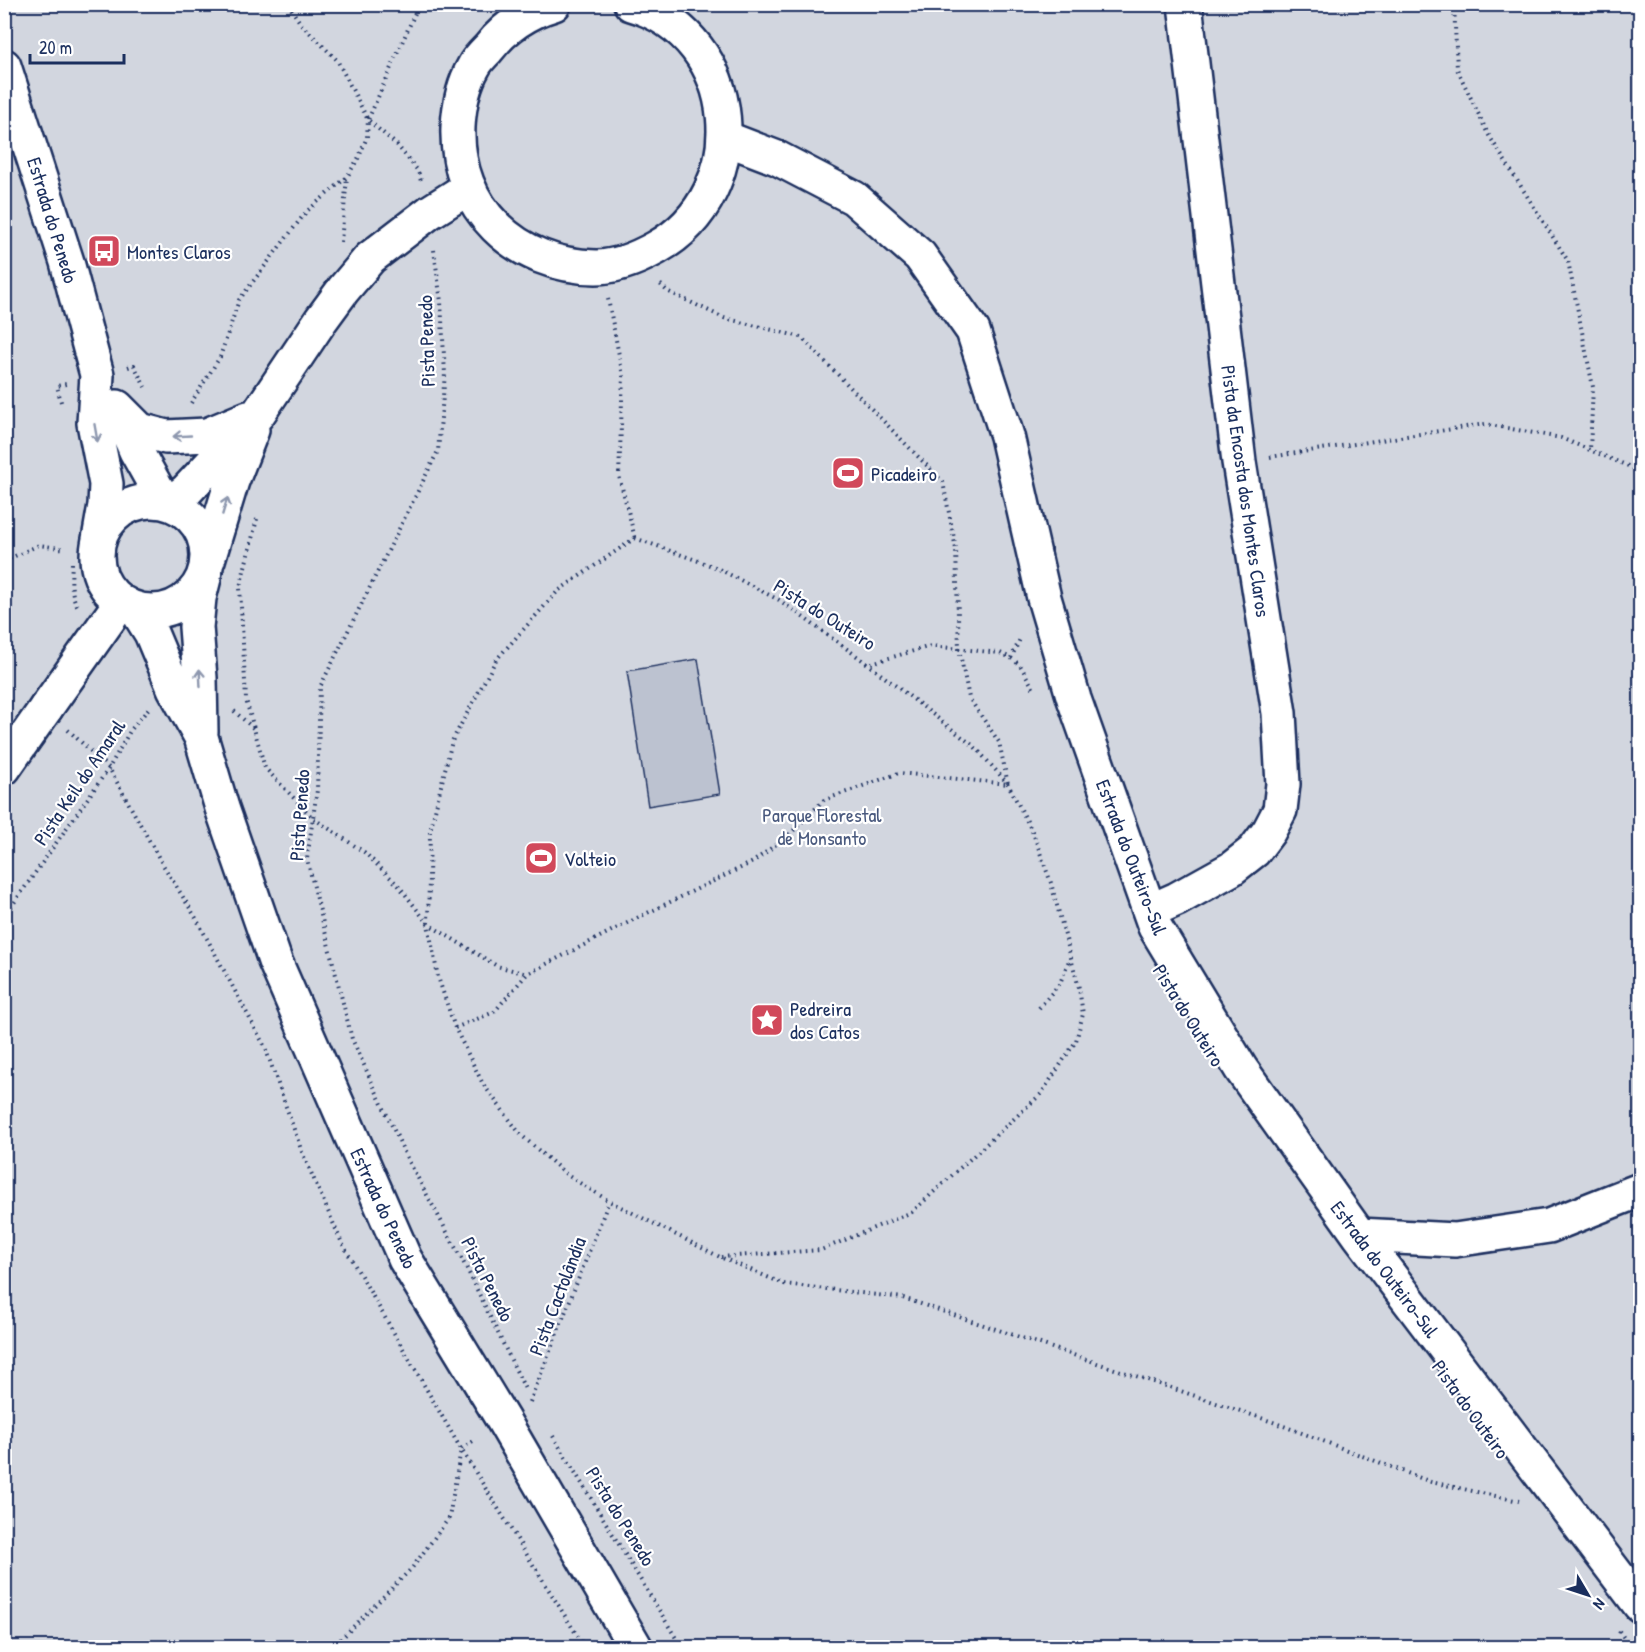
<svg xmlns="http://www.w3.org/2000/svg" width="1645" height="1652" font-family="'Patrick Hand',sans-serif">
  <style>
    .green { fill: #d2d6df; stroke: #76829e; stroke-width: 1.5 }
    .building { fill: #bcc2d0; stroke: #1b2f5e; stroke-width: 1.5 }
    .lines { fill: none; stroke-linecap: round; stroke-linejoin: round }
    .street-casing { stroke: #1b2f5e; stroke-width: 38 }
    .secondary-casing { stroke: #1b2f5e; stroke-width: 38 }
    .path { stroke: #1b2f5e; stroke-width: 4; stroke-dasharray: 1.5 4.5; stroke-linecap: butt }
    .street { stroke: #fff; stroke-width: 33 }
    .secondary { stroke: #fff; stroke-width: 33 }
    .oneway { stroke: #8d97ae }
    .labels { text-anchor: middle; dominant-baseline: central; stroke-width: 4.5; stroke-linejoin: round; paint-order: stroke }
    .street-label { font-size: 20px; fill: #1b2f5e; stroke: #fff }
    .poi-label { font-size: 20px; fill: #1b2f5e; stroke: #fff; text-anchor: start }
    .park-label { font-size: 20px; fill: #49597e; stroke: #fff }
  </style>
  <rect width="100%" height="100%" fill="#f1f2f5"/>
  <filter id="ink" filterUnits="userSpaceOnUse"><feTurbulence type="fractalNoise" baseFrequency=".0167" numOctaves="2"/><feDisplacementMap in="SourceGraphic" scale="12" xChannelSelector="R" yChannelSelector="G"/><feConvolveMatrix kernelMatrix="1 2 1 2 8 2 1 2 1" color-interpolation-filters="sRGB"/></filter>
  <g filter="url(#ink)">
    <path class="green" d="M5,5H1640V1647L5,1648Z"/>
    <path class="building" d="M698,659L720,794L648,806L627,671Z"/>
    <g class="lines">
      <g class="street-casing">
        <path id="street" d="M725,138L777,158L854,198L920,256L973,331L1007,436L1044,598L1074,699L1155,927L1241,1069L1359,1235L1640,1605
          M4,768L46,708
          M1150,911L1177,899L1231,869L1254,851L1269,831L1280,810L1283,784L1279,713L1239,462L1185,4
          M1359,1235L1455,1240L1549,1226L1640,1190"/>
      </g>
      <g class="secondary-casing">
        <path id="secondary" d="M554,4C527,12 505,27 488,49C483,54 477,60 474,66C463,85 459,107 458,127C455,208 516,266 596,267C617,267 638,258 656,248C756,193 744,36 631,4
          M4,66L67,262L97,375L94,423L106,484L105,505L98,545
          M117,407L140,430L166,437L207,435L248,418
          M119,412L136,451L164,501
          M97 556a55 55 0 1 1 110 0a55 55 0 1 1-110 0Z
          M170,503L186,491L258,414L321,320L343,290L370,258L430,212L468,188
          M208,560L232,481L252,430
          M136,609L151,633L174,688L201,737L222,808L275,961L405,1259L503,1420L636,1648
          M46,708L121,602
          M201,732L200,678L196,627L199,598L204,578"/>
      </g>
      <path class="path" d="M288,4L301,24L337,60L368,120L397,145L418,171L421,181
        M1454,4L1457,69L1488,134L1568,261L1593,387L1590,450
        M341,242L347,177
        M434,250L441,302L445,374L438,451L320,687L317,790L307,859L352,1039L406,1156L467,1269L526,1391
        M608,299L623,376L619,476L635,538
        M128,367L134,365L145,387
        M61,402L57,386L66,384
        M191,403L220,357L239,300L306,212L347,177L359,157L367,137L368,120L419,4
        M1270,457L1485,424L1561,438L1640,471
        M257,519L240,587L246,700L265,768L313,818L364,852L399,886L428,924L497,966L527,974
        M635,538L558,591L496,660L452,741L430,831L428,924L438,977L455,1028L483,1084L521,1135L567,1175L609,1201L720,1257L784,1284L903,1298L1273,1422L1431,1482L1519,1501
        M635,538L715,567L779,600L868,664L931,646L1000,653L1011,658L1020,665L1035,691
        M4,561L39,545L66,549
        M72,563C71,580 70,593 78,608
        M1011,658L1021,637
        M234,711L253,728
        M68,730L109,768L160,860L196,918L265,1047L302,1152L342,1243L461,1449L585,1648
        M4,917L109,768L130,731L149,708
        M1039,1008L1060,983L1070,958
        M455,1028L494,1012L527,974L639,917L753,862L791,833L824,800L899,773L1008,784L999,742L969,698L959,649L956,549L943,482L801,337L724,318L667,291L658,282
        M721,1257L821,1250L912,1212L1041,1094L1076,1041L1083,1014L1079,988L1051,883L1033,833L1008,784L975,747L869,665
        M530,1402L609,1201
        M553,1436L682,1648
        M1619,1631L1631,1648
        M332,1648L412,1568L449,1518L461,1449L476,1439"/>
      <use href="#street" class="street"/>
      <use href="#secondary" class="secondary"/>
    </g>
    <defs><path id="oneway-shaft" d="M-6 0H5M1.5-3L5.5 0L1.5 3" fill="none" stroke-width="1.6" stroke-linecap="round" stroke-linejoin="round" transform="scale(1.5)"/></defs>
    <g class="oneway">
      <use href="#oneway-shaft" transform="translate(96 433) rotate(80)"/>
      <use href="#oneway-shaft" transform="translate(182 436) rotate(177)"/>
      <use href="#oneway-shaft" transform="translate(225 506) rotate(-73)"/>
      <use href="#oneway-shaft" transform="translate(200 678) rotate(-93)"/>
    </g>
  </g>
  <defs>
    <g id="bus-square" transform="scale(1.725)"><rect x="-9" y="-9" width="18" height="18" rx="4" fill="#d1495b" stroke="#fff"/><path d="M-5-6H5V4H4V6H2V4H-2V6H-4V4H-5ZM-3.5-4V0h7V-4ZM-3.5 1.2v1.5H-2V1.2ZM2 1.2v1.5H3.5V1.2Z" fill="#fff"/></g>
    <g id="stadium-square" transform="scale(1.725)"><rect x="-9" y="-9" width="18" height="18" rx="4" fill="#d1495b" stroke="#fff"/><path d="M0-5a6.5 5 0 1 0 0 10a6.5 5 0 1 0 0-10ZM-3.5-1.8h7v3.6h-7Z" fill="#fff"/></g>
    <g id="sight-square" transform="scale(1.725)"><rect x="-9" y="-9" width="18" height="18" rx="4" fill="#d1495b" stroke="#fff"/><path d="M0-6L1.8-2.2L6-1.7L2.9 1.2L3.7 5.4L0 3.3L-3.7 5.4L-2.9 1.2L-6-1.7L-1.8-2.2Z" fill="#fff"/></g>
  </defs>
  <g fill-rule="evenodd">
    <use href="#bus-square" x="104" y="251"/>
    <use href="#stadium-square" x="848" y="473"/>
    <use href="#stadium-square" x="541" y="858"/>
    <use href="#sight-square" x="767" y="1020"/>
  </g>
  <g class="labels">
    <g class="street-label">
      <text transform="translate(53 220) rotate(73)">Estrada do Penedo</text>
      <text transform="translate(426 341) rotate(-92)">Pista Penedo</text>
      <text transform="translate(1246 491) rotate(82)">Pista da Encosta dos Montes Claros</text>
      <text transform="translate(825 614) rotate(32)">Pista do Outeiro</text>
      <text transform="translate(79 782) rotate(-56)">Pista Keil do Amaral</text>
      <text transform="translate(299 815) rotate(-86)">Pista Penedo</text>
      <text transform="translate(1132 857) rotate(69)">Estrada do Outeiro-Sul</text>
      <text transform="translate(1189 1015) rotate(58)">Pista do Outeiro</text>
      <text transform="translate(384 1208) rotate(65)">Estrada do Penedo</text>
      <text transform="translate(1385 1269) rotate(53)">Estrada do Outeiro-Sul</text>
      <text transform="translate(488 1279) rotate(63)">Pista Penedo</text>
      <text transform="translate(557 1296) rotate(-69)">Pista Cactolândia</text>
      <text transform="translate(1471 1409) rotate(54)">Pista do Outeiro</text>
      <text transform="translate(621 1516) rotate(58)">Pista do Penedo</text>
    </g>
    <g class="poi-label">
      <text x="127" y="251">Montes Claros</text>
      <text x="871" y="473">Picadeiro</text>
      <text x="564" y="858">Volteio</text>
      <text x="790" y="1008">Pedreira<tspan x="790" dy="23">dos Catos</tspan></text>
    </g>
    <g class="park-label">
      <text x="822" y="814">Parque Florestal<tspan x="822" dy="23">de Monsanto</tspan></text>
    </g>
  </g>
  <rect width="1645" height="1652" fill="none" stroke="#fff" stroke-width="24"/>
  <rect x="12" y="12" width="1621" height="1628" fill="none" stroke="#1b2f5e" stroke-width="2" filter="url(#ink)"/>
  <g transform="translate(1588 1595) rotate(129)" stroke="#ffffff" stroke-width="4.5" paint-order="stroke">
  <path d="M0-4.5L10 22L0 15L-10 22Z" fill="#1b2f5e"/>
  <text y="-9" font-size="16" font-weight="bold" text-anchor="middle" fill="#1b2f5e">N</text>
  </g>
  <path d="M30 54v9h94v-9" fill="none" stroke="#1b2f5e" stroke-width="3"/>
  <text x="39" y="54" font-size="18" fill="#1b2f5e" stroke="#ffffff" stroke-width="4.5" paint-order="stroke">20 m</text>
</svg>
